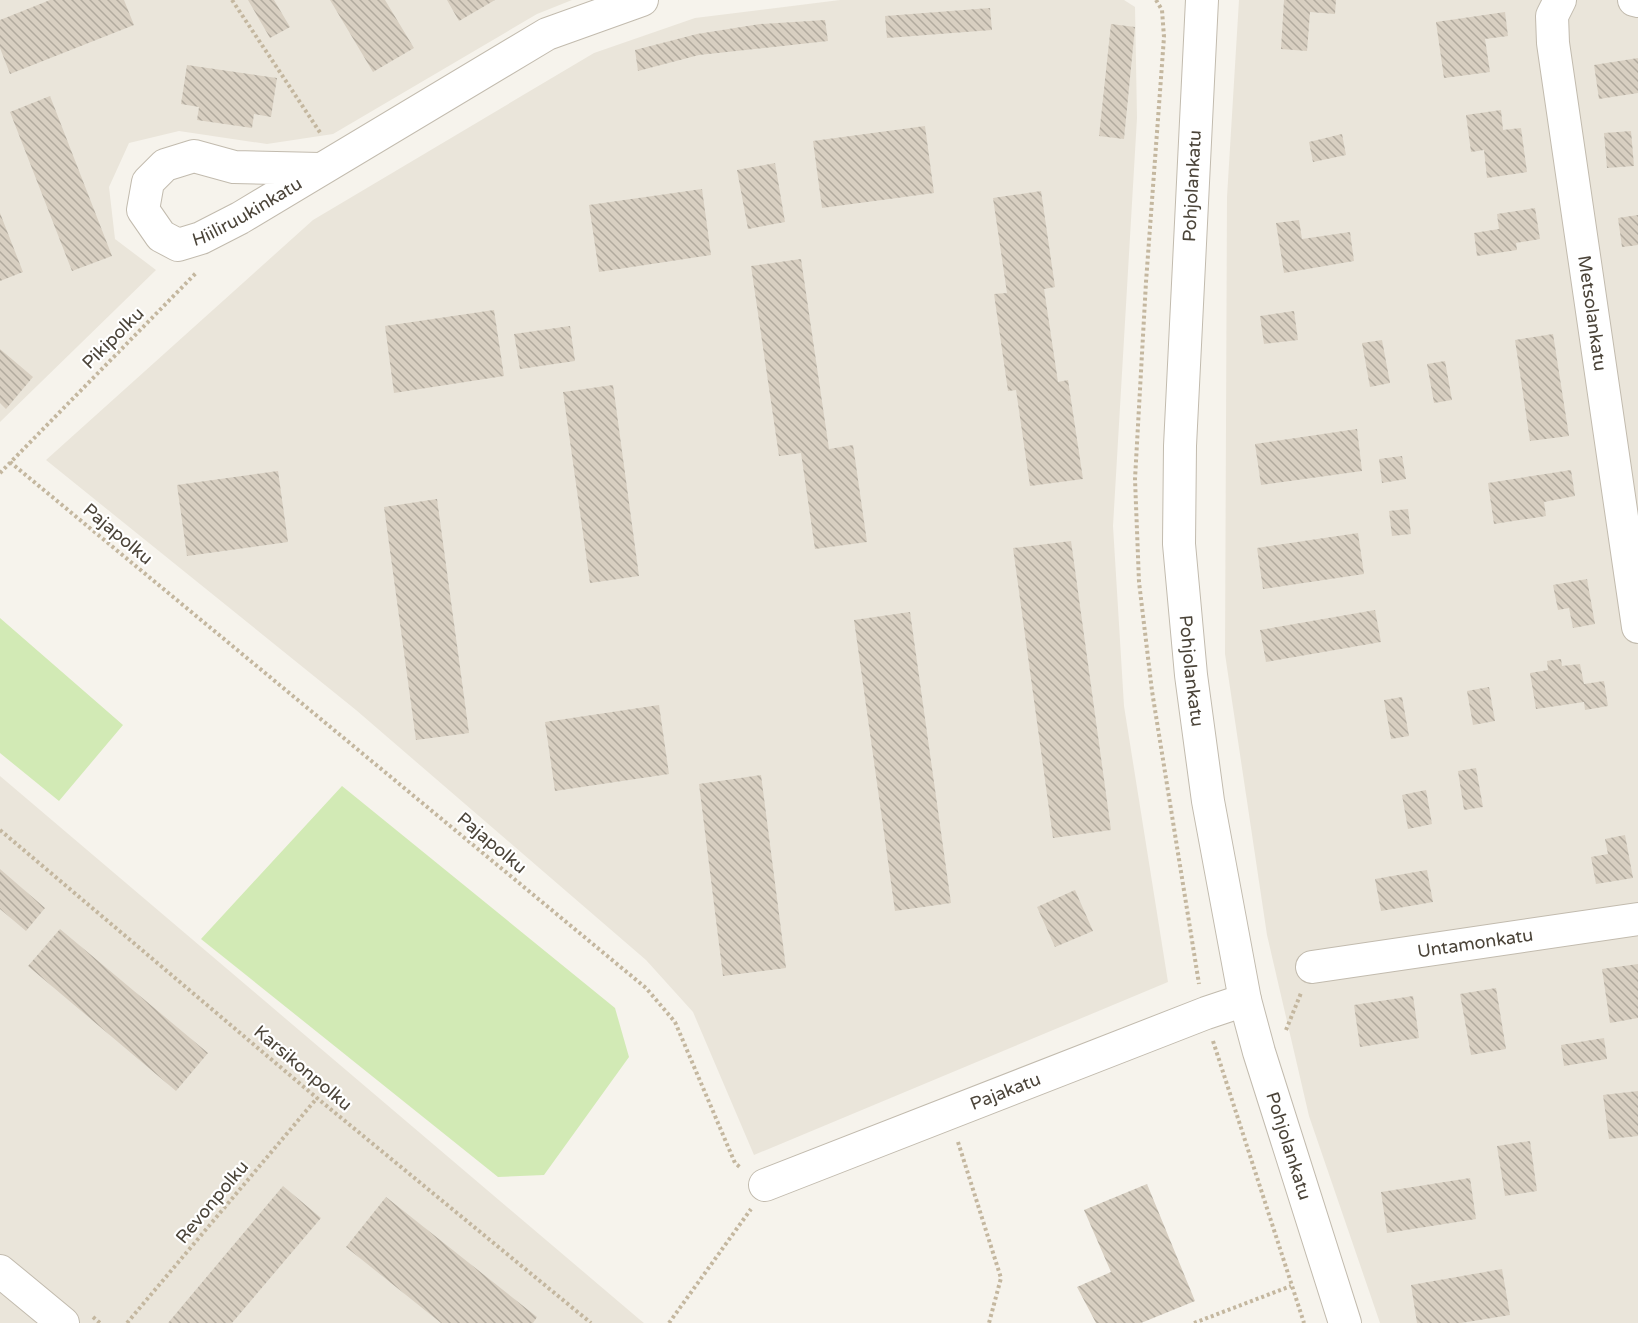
<svg xmlns="http://www.w3.org/2000/svg" width="1638" height="1323" font-family="'Varela Round',sans-serif">
  <style>
    .residential { fill: #eae5da }
    .park { fill: #d2eab5 }
    .building { fill: url(#building-back-hatch) }
    .lines { fill: none; stroke-linecap: round; stroke-linejoin: round }
    .minor-casing { stroke: #c2bbae; stroke-width: 34 }
    .path { stroke: #c4b79f; stroke-width: 4; stroke-dasharray: 3 3; stroke-linecap: butt }
    .minor { stroke: #fff; stroke-width: 32 }
    .labels { text-anchor: middle; dominant-baseline: central; stroke-width: 4.5; stroke-linejoin: round; paint-order: stroke }
    .street-label { font-size: 18px; fill: #4b4439; stroke: #fff }
  </style>
  <defs>
    <pattern id="building-back-hatch" width="6" height="6" patternUnits="userSpaceOnUse" patternTransform="scale(1.5)"><rect width="6" height="6" fill="#d8cfc1"/><path d="M-1 5l2 2M0 0l6 6M5-1l2 2" fill="none" stroke="#b1aa9e"/></pattern>
  </defs>
  <rect width="100%" height="100%" fill="#f6f3ec"/>
  <path class="residential" d="M0,0H572L537,14L333,134L267,144L179,131L129,143L109,187L115,239L156,270L0,422Z
    M840,0H1124L1135,7L1137,118L1113,526L1124,706L1168,982L754,1155L693,1012L646,960L356,710L46,460L313,220L594,53L695,18Z
    M1239,0H1638V1323H1380L1309,1116L1267,935L1225,654L1227,197Z
    M0,776L639,1319L644,1323H0Z"/>
  <path class="park" d="M0,618L123,725L59,801L0,753Z
    M342,786L615,1008L629,1057L544,1175L498,1177L201,939Z"/>
  <path class="building" d="M50,0H124L134,25L10,74L0,48V20Z
    M248,0H274L290,27L270,38Z
    M330,0H385L414,48L373,72Z
    M447,0H495L459,21Z
    M1284,0H1336L1335,14L1310,12L1307,51L1281,49Z
    M990,8L992,30L887,38L885,16Z
    M1505,12L1508,36L1485,39L1490,72L1444,78L1436,22Z
    M825,20L828,41L699,55L638,71L635,50L697,34L760,24Z
    M1111,24L1135,27L1124,139L1099,136Z
    M1638,58V93L1599,99L1594,65Z
    M187,65L277,78L271,117L254,114L252,128L197,120L199,107L181,104Z
    M50,96L112,256L72,271L10,112Z
    M1501,110L1503,130L1521,128L1527,172L1487,178L1484,150L1471,152L1466,115Z
    M925,126L934,193L822,208L813,141Z
    M1631,131L1634,166L1607,168L1604,133Z
    M1342,134L1346,155L1313,162L1309,142Z
    M775,163L785,222L748,229L737,170Z
    M702,189L711,255L599,272L589,205Z
    M1041,191L1055,287L1044,289L1058,382L1068,380L1083,479L1030,486L1016,390L1008,391L994,294L1007,293L993,198Z
    M1535,208L1540,239L1516,243L1517,250L1477,256L1474,233L1499,229L1497,214Z
    M0,213L23,272L0,281Z
    M1638,215V245L1622,247L1618,218Z
    M1299,220L1302,239L1350,232L1354,261L1284,273L1276,223Z
    M801,259L829,449L853,445L867,542L815,549L801,453L779,456L751,266Z
    M494,310L504,376L394,393L385,326Z
    M1294,311L1298,340L1264,344L1260,316Z
    M570,326L575,361L520,369L514,334Z
    M1553,334L1569,436L1530,441L1515,340Z
    M1382,340L1390,383L1370,387L1362,343Z
    M0,349L33,377L6,409L0,403Z
    M1445,361L1452,400L1434,403L1427,364Z
    M613,385L639,576L590,583L563,392Z
    M1357,429L1362,471L1261,485L1255,444Z
    M1402,456L1406,479L1382,483L1379,459Z
    M1571,470L1575,496L1544,502L1546,516L1494,524L1488,483Z
    M278,471L288,542L187,556L177,485Z
    M437,499L469,733L416,740L384,507Z
    M1408,509L1411,534L1392,536L1389,511Z
    M1358,533L1364,574L1263,589L1257,548Z
    M1071,541L1111,830L1053,838L1013,548Z
    M1587,579L1595,624L1573,628L1569,608L1558,610L1553,585Z
    M1375,610L1381,642L1266,662L1260,630Z
    M910,612L951,903L895,911L854,620Z
    M1561,659L1562,666L1580,664L1584,684L1604,681L1608,706L1585,710L1584,702L1536,709L1530,673L1548,670L1547,661Z
    M1489,687L1495,721L1473,725L1467,691Z
    M1402,697L1409,736L1391,739L1384,700Z
    M659,705L669,774L555,791L545,722Z
    M1476,768L1483,807L1464,810L1458,771Z
    M761,775L786,968L723,976L699,784Z
    M1426,790L1432,824L1408,829L1402,795Z
    M1625,835L1633,878L1596,884L1591,857L1608,854L1605,839Z
    M0,869L45,908L26,931L0,909Z
    M1427,870L1433,902L1381,911L1375,879Z
    M1075,890L1093,931L1055,947L1037,907Z
    M60,929L208,1053L176,1091L28,966Z
    M1638,964V1018L1610,1023L1602,969Z
    M1496,988L1506,1049L1471,1055L1460,994Z
    M1413,996L1419,1038L1360,1047L1354,1005Z
    M1604,1038L1607,1059L1564,1066L1561,1045Z
    M1638,1091V1136L1609,1139L1603,1095Z
    M1530,1141L1537,1191L1505,1196L1497,1146Z
    M1470,1178L1476,1219L1387,1233L1381,1192Z
    M1147,1184L1195,1301L1141,1323H1096L1077,1287L1111,1272L1084,1210Z
    M283,1186L321,1218L232,1323H168Z
    M386,1197L537,1317L533,1323H441L346,1247Z
    M1502,1269L1510,1315L1461,1323H1417L1411,1285Z"/>
  <g class="lines">
    <g class="minor-casing">
      <g id="minor">
        <path id="s1" d="M1202,0L1180,446L1179,544L1191,675L1208,801L1245,1000L1259,1052L1345,1323"/>
        <path id="s2" d="M1560,0L1552,16L1553,43L1638,627"/>
        <path d="M1634,0L1638,1"/>
        <path id="s3" d="M320,169L234,167L194,156L165,165L148,182L143,210L161,236L178,245L201,238L240,218L547,34L642,0"/>
        <path id="s4" d="M1312,967L1638,919"/>
        <path id="s5" d="M765,1185L1206,1013L1245,1000"/>
        <path d="M0,1271L63,1323"/>
      </g>
    </g>
    <path class="path" d="M232,0L321,134
      M1156,0L1162,10L1164,37L1146,282L1135,479L1139,582L1152,691L1199,984
      M10,462L646,988L675,1022L735,1163L741,1168
      M0,473L197,272
      M0,830L317,1098L591,1323
      M1286,1030L1301,993
      M1213,1041L1304,1323
      M958,1142L1001,1278L989,1323
      M93,1317L100,1323
      M127,1323L317,1098
      M669,1323L751,1209
      M1194,1323L1291,1286"/>
    <use href="#minor" class="minor"/>
  </g>
  <g class="labels">
    <g class="street-label">
      <text transform="translate(1192 186) rotate(-87)">Pohjolankatu</text>
      <text stroke="none"><textPath href="#s3" startOffset="338">Hiiliruukinkatu</textPath></text>
      <text stroke="none"><textPath href="#s2" startOffset="318">Metsolankatu</textPath></text>
      <text transform="translate(113 338) rotate(-45)">Pikipolku</text>
      <text transform="translate(118 534) rotate(40)">Pajapolku</text>
      <text stroke="none"><textPath href="#s1" startOffset="672">Pohjolankatu</textPath></text>
      <text transform="translate(492 843) rotate(40)">Pajapolku</text>
      <text stroke="none"><textPath href="#s4" startOffset="165">Untamonkatu</textPath></text>
      <text transform="translate(303 1068) rotate(40)">Karsikonpolku</text>
      <text stroke="none"><textPath href="#s5" startOffset="258">Pajakatu</textPath></text>
      <text stroke="none"><textPath href="#s1" startOffset="1158">Pohjolankatu</textPath></text>
      <text transform="translate(212 1202) rotate(-50)">Revonpolku</text>
    </g>
  </g>
</svg>
